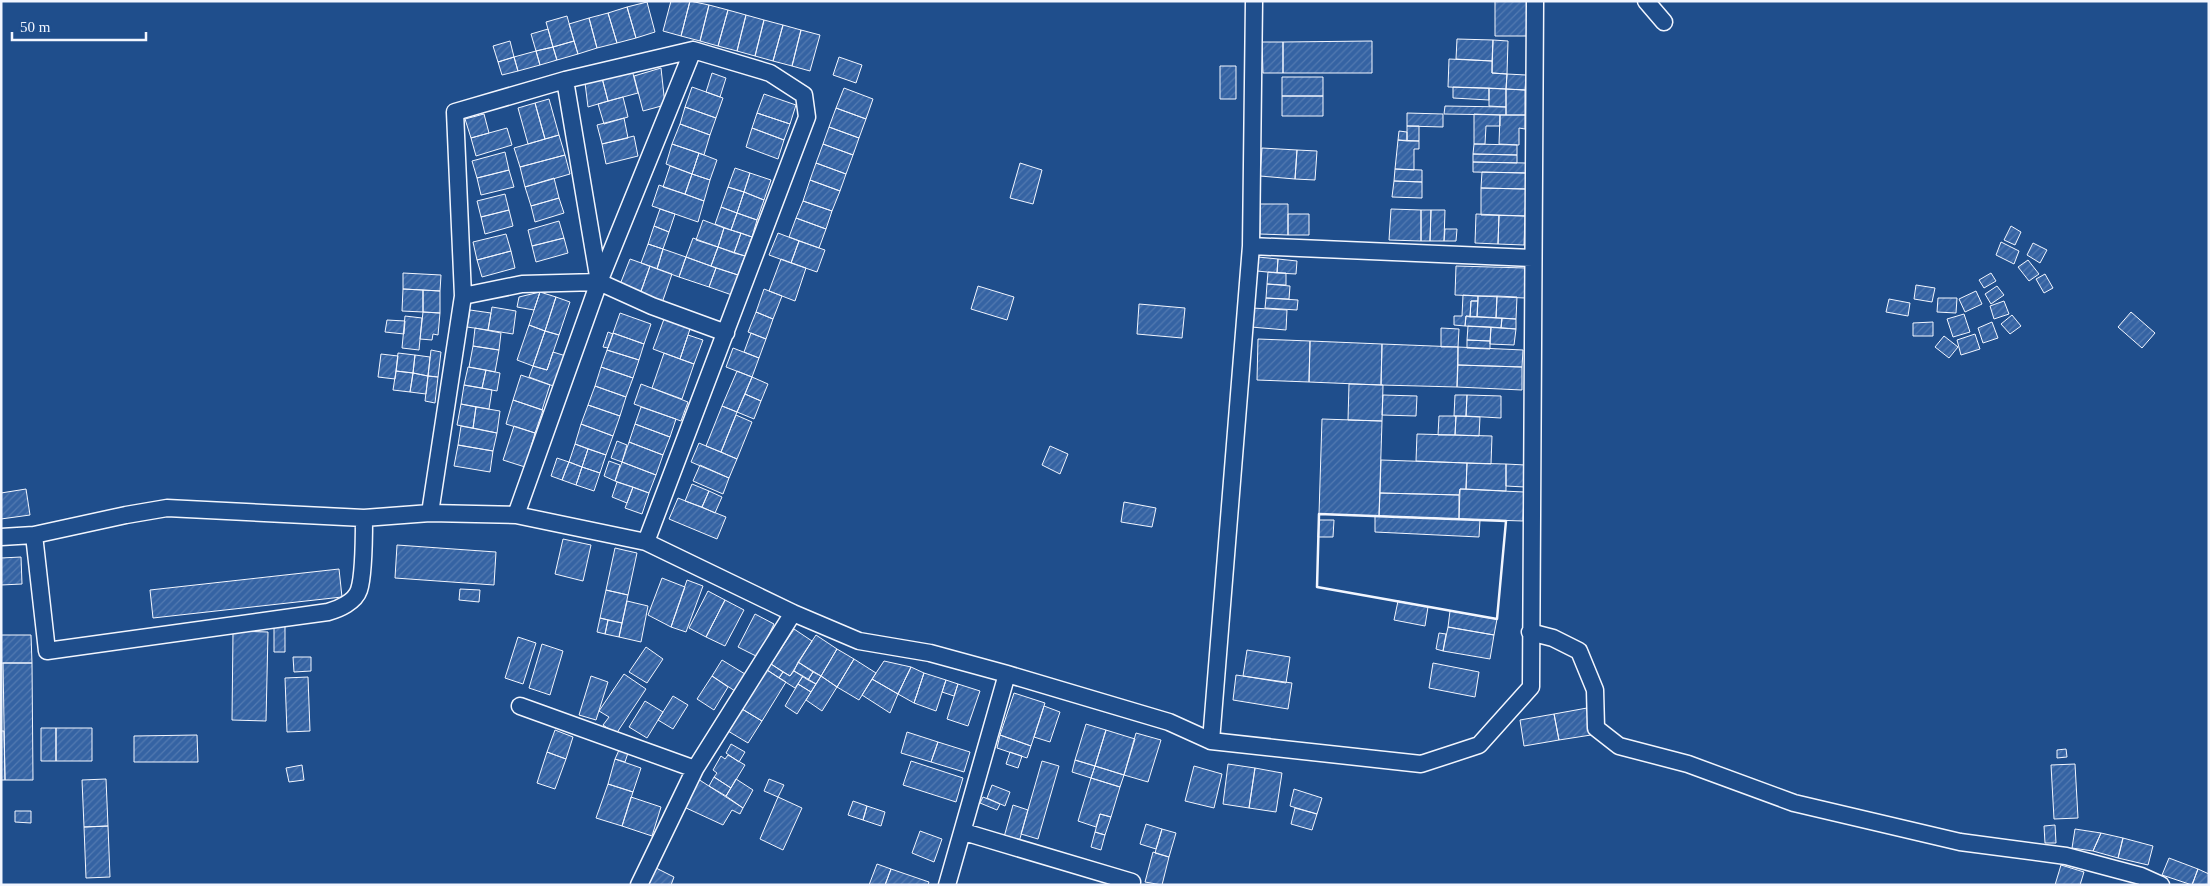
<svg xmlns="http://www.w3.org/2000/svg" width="2210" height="886" font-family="Georgia,serif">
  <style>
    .building { fill: url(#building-hatch); stroke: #f2f6ff }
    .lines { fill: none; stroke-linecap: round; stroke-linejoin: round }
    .minor-casing { stroke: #f2f6ff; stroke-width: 19 }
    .minor { stroke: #1f4e8c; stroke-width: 16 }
    .wall { stroke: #f2f6ff; stroke-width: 2.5 }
  </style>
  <defs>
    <pattern id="building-hatch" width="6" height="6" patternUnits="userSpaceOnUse" patternTransform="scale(1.25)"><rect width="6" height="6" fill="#3563a3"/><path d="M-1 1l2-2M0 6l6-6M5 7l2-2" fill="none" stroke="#537ab1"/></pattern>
  </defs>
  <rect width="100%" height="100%" fill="#1f4e8c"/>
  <path class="building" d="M671,1H690L681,36L663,31Z
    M690,1L709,5L700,41L681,36Z
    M1495,1H1529V36H1495Z
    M647,2L655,32L636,38L627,7Z
    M709,5L728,10L718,46L700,41Z
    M627,7L636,38L617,43L608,13Z
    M728,10L746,15L737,51L718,46Z
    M608,13L617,43L597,48L589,18Z
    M746,15L764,20L755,56L737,51Z
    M567,16L574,41L553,47L546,22Z
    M589,18L597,48L578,54L569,24Z
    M764,20L783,25L773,61L755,56Z
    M783,25L801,30L792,66L773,61Z
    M548,29L553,47L536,51L531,34Z
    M801,30L820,35L810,71L792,66Z
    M1457,39L1493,40L1492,61L1456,59Z
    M1493,40L1508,41L1507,74L1492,73Z
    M510,41L514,57L498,62L493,46Z
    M574,41L578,54L557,60L553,47Z
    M1372,41V73H1283V42Z
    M1262,42H1283V73H1263Z
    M553,47L557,60L540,65L536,51Z
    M536,51L540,65L518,71L514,57Z
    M514,57L518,71L502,75L498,62Z
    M839,57L862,65L856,83L833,75Z
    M1449,59L1492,61V73L1507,74L1506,89L1448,87Z
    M1220,66H1236V99H1220Z
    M661,68L665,105L643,111L634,76Z
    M632,70L638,93L608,101L602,78Z
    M712,73L726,78L720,97L706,92Z
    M1507,74L1526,75L1525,90L1506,89Z
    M1282,77H1323V96H1282Z
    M602,78L608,101L588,107L585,83Z
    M692,87L723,98L716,118L685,107Z
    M1453,87L1489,88V100L1453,98Z
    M844,88L873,99L866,119L836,108Z
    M1489,88L1506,89V107L1489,106Z
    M1506,89L1525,90V115H1506Z
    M764,94L796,105L790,124L757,113Z
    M1282,96H1323V116H1282Z
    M623,97L628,117L604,124L598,104Z
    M549,99L559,135L545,139L535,103Z
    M535,103L545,139L528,144L518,108Z
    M1445,106L1506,107V115L1444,114Z
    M685,107L716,118L710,135L680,124Z
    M836,108L866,119L859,138L829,127Z
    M757,113L790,124L784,140L752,128Z
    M1407,113L1443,114V127L1407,126Z
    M484,114L489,133L471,138L465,119Z
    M1474,114L1500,115V126H1486L1485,144H1474Z
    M1500,115H1525V129L1519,128V145L1499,144Z
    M624,118L628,138L602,144L597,125Z
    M680,124L710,135L704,155L672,144Z
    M1407,126H1419V141H1407Z
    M829,127L859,138L853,155L823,144Z
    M507,128L512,145L476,156L471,138Z
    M752,128L784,140L778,159L746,147Z
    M1399,131L1407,132V141L1398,140Z
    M559,135L565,155L520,167L514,148Z
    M634,136L638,156L606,164L602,144Z
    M1398,140L1419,141V149H1414V170L1395,169Z
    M672,144L699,153L692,174L666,164Z
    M823,144L853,155L846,174L816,163Z
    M1474,144L1517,145V155L1473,154Z
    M1262,148L1297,150L1295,179L1260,176Z
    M1297,150L1317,151L1315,180L1295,179Z
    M505,152L509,170L477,178L472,161Z
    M699,153L717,160L710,180L692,174Z
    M1473,154L1517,155V163L1473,162Z
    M565,155L570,174L525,187L520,167Z
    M1473,162L1526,163V173L1473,172Z
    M816,163L846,174L840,191L810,180Z
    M1020,163L1042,170L1033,204L1010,198Z
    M670,166L692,174L685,194L663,187Z
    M735,168L750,173L744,192L728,187Z
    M1395,169L1422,170V182L1394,181Z
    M509,170L514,187L481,195L477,178Z
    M1482,172L1526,173V189L1481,188Z
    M750,173L771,180L764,200L744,192Z
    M692,174L710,180L704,201L685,194Z
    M554,178L559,198L531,206L525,187Z
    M810,180L840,191L832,211L803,201Z
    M1394,181L1422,182V198L1392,197Z
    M659,185L704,201L698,222L652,206Z
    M728,187L744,192L737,213L721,207Z
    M1481,188L1526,189L1525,216L1481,215Z
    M744,192L764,200L757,220L737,213Z
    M505,194L509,210L481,217L477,201Z
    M559,198L564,213L535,222L531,206Z
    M803,201L832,211L826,229L796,218Z
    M1260,204H1288V235L1260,234Z
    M721,207L737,213L731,230L715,224Z
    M660,209L675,214L669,232L654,226Z
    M1391,209L1421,210V241L1389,240Z
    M509,210L513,226L485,234L481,217Z
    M1421,210H1431L1430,241H1421Z
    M1431,210H1445L1444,241H1430Z
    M737,213L757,220L752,237L731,230Z
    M1288,214H1309V235H1288Z
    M1476,214L1499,215L1498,244L1475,243Z
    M1499,215L1525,216L1524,245L1498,244Z
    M796,218L826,229L819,248L789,237Z
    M703,220L724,228L718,247L696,240Z
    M559,221L564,238L532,246L528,230Z
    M654,226L669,232L663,249L648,244Z
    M2011,226L2021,232L2015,245L2004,240Z
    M724,228L741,233L734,253L718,247Z
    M1445,229H1457L1456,241H1444Z
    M741,233L752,237L745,256L734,253Z
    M778,233L799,241L791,263L769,255Z
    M506,234L511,251L477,260L473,242Z
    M564,238L568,253L536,262L532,246Z
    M693,238L718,247L711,266L686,257Z
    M799,241L825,250L817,272L791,263Z
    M2001,242L2019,251L2014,264L1996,255Z
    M2033,243L2047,250L2040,263L2027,255Z
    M648,244L663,249L657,269L641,263Z
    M718,247L745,256L738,275L711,266Z
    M663,249L686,257L679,277L657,269Z
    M511,251L515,268L482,277L477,260Z
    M686,257L716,268L709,287L679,277Z
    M1258,257L1278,259L1277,273L1257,271Z
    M630,259L650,266L640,294L619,287Z
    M781,259L806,268L795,301L769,291Z
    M1278,259L1297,261L1296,274L1277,273Z
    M2028,260L2039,274L2029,281L2018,267Z
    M650,266L672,274L662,303L640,294Z
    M1456,266L1526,268L1525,298L1455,295Z
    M716,268L738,275L732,295L709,287Z
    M1268,272L1286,273V285L1267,284Z
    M403,273L441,275L440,291L403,289Z
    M1991,273L1996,281L1984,288L1979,280Z
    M2045,274L2053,288L2044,293L2036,279Z
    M1267,284L1290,286L1289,299L1266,298Z
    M1916,285L1935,288L1932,302L1914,299Z
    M978,286L1014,297L1007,320L971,309Z
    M1997,286L2004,295L1991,304L1985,294Z
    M403,289L423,290V312L402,311Z
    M764,289L782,296L773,319L756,312Z
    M423,290L440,291V313L423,312Z
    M1976,291L1982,304L1965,312L1959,299Z
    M540,292L534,310L517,307L519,297Z
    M540,292L556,297L545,331L529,325Z
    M1463,295L1478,296V301H1471L1470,317L1466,316L1465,326L1454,325V316H1462Z
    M1478,296H1497L1496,318L1477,317Z
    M1497,296L1517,297L1516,319L1496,318Z
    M556,297L570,302L559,335L545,331Z
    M1266,298L1298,300L1297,310L1265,308Z
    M1938,298H1957L1956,313L1937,312Z
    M1889,299L1910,303L1908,316L1886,312Z
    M1471,301H1478L1477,317H1470Z
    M2004,301L2009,314L1994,319L1990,306Z
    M1139,304L1185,308L1182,338L1137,334Z
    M492,307L516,311L513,334L488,330Z
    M1252,308L1287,310L1286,330L1251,327Z
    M470,310L491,313L488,330L467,327Z
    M423,312L440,313L438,335L433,334L432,340L420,339Z
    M756,312L773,319L766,339L748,332Z
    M2131,312L2155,333L2142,348L2118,327Z
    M620,313L651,324L644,344L613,333Z
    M1964,314L1970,332L1953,337L1947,319Z
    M2012,315L2021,326L2010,334L2001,324Z
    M405,316L422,318L419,350L402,348Z
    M1466,316L1502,318L1501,328L1465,326Z
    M1502,318L1516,319V329L1501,328Z
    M664,319L690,329L680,359L653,349Z
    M387,320L405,321L404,334L385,332Z
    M1933,322V336H1913V323Z
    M1992,322L1998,338L1983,343L1978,328Z
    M529,325L545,331L533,366L517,360Z
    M1468,326L1491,327L1490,341L1467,340Z
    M1491,327L1516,329L1514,345L1490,344Z
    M475,328L501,333L499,350L473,346Z
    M1441,328L1459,329L1458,347H1441Z
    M545,331L559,335L547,370L533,366Z
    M608,332L613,334L608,348L603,347Z
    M613,333L644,344L639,360L607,350Z
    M751,333L766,339L759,358L744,352Z
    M1975,334L1980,349L1961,355L1957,340Z
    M688,335L703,340L694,364L680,359Z
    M1944,336L1958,347L1949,358L1935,347Z
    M1258,339L1310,341L1309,382L1257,380Z
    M1467,340L1490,341V349L1467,348Z
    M1310,341L1382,344L1381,385L1309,382Z
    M1382,344L1458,347L1457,387L1381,385Z
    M473,346L499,350L495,372L469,367Z
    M1458,347L1523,350L1522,367L1458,365Z
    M733,348L759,358L752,377L726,367Z
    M431,350L441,352L438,377L428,376Z
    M607,350L639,360L633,378L601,367Z
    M553,352L566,356L556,387L529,377L533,366L547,370Z
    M398,353L415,355L413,373L396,371Z
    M664,353L694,364L682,399L652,388Z
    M381,354L398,356L395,379L378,377Z
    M415,355L430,357L428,376L413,373Z
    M1458,365L1522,367V390L1457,387Z
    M468,367L486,370L482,388L464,385Z
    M601,367L633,378L626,397L595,386Z
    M486,370L500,373L497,391L482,388Z
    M396,371L413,373L410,392L393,390Z
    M737,371L752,377L737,412L722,406Z
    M413,373L428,376L426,394L410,392Z
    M521,375L550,385L542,410L513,400Z
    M428,376L438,377L435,403L425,401Z
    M752,377L768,384L761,401L745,394Z
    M641,384L688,402L681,421L634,404Z
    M1349,384L1383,385L1382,421L1348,420Z
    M464,385L492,390L489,409L461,404Z
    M595,386L626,397L620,416L588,405Z
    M745,394L761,401L754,419L737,412Z
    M1383,395L1417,396L1416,416L1382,415Z
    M1455,395H1467L1466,416H1454Z
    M1467,395L1501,396V418L1466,416Z
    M513,400L543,410L535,433L506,424Z
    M461,404L476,407L473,428L457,425Z
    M588,405L620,416L613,436L581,424Z
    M722,406L737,412L721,452L706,446Z
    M476,407L500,411L497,433L473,428Z
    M641,407L676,419L670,437L635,424Z
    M736,415L752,422L737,459L721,452Z
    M1439,416H1456L1455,435H1438Z
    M1456,416L1480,417L1479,436L1455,435Z
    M1322,419L1382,421L1379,516L1319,514Z
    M581,424L613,436L606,455L575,444Z
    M635,424L670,437L663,455L629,442Z
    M461,426L497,433L493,451L458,445Z
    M514,426L535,433L525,467L503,460Z
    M1417,434L1492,436L1491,464L1416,461Z
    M617,441L627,445L622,462L611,458Z
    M629,442L663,455L656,475L622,462Z
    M699,443L737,459L729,478L691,462Z
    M575,444L588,449L582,467L569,462Z
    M458,445L493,451L490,472L454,466Z
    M1050,446L1068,454L1060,474L1042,465Z
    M588,449L606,455L600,473L582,467Z
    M557,458L569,462L562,480L551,476Z
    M1381,460L1467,463L1466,489H1460L1459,495L1380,493Z
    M609,461L620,465L615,481L604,476Z
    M569,462L582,467L576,485L562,480Z
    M622,462L656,475L649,493L615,481Z
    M1467,463L1506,464V491L1466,489Z
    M1506,464L1525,465V487L1506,486Z
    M700,465L729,478L723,494L693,481Z
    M582,467L600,473L594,491L576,485Z
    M617,482L633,487L627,503L612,497Z
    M692,484L709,491L702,507L685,501Z
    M633,487L649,493L642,514L625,508Z
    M26,489L30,515L1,519V493Z
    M1460,489L1524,492L1523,521L1459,519Z
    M709,491L722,497L715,513L702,507Z
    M1380,493L1459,495V519L1379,516Z
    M678,498L726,517L717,539L669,519Z
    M1124,502L1156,508L1152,527L1121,522Z
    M1375,516L1480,520L1479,537L1375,532Z
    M1319,520H1334L1333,537H1318Z
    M563,539L591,545L583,581L555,574Z
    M397,545L496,552L494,585L395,578Z
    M615,548L637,553L628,595L606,590Z
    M21,557L22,584L1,585V558Z
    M339,569L342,597L153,618L150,590Z
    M662,578L685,587L671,627L648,615Z
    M687,580L703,586L686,632L671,627Z
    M460,589L480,590L479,602L459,600Z
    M606,590L628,595L622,623L600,618Z
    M708,591L725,600L706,637L689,628Z
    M725,600L744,610L725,646L706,637Z
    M627,601L648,606L641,642L619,637Z
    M1398,601L1428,607L1425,626L1394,620Z
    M1450,611L1497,619L1494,635L1448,627Z
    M755,614L774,624L758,657L738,647Z
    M600,618L608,620L605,634L597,632Z
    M608,620L622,623L619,637L605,634Z
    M274,625L285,626V652H274Z
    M1448,627L1494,635L1490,659L1443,651Z
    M794,629L812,641L790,676L771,664Z
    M233,631L268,632L266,721L232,720Z
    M1439,633L1446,634L1443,651L1436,649Z
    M1,635H31L32,663H1Z
    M816,635L837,649L821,676L798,662Z
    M518,637L536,643L523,684L505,678Z
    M542,644L563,651L550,695L529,688Z
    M646,647L663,659L647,683L629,672Z
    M837,649L854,659L837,687L821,676Z
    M1247,650L1290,657L1286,683L1243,676Z
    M293,657H311V671L294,672Z
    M854,659L876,673L859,700L837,687Z
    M722,660L745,674L735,691L712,676Z
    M884,661L911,667L898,694L872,679Z
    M798,662L813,672L808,680L794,671Z
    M3,663H32L33,780H5Z
    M1433,663L1479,672L1475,697L1429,688Z
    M771,664L783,672L779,678L767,670Z
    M911,667L924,673L914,703L898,694Z
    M767,670L786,682L762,721L742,709Z
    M794,671L803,676L795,688L779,678L783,672L790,676Z
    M813,672L821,676L816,684L808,680Z
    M924,673L946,680L936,711L914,703Z
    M624,674L646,689L616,734L603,725L609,717L599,711Z
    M1236,675L1292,683L1288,709L1233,700Z
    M591,676L608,682L596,720L579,715Z
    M712,676L728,687L714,710L697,699Z
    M803,676L816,684L811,692L798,684Z
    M821,676L837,687L822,711L806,700Z
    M308,677L310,731L287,732L285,678Z
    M872,679L898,694L890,713L862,695Z
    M946,680L958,684L954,696L942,692Z
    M798,684L811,692L797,714L785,706Z
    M958,684L980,691L968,726L947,719Z
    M1014,693L1045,703L1031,746L1000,735Z
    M673,696L688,705L673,729L658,720Z
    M645,701L663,712L647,738L629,727Z
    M1044,706L1060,712L1050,742L1034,737Z
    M1587,708L1591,735L1559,740L1554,714Z
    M742,709L762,721L748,743L728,731Z
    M1554,714L1559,740L1524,746L1520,720Z
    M1086,724L1106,730L1095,766L1075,760Z
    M41,728H56V761H41Z
    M56,728H92V761H56Z
    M555,730L573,737L566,759L547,752Z
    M1106,730L1135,739L1124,775L1095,766Z
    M1,731H4L5,780H1Z
    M907,732L938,742L931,762L901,753Z
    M1136,733L1161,740L1148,782L1124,775Z
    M197,735L198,762H134V736Z
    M1000,735L1031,746L1027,758L997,748Z
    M938,742L970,752L964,772L931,762Z
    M731,744L745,752L739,762L726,753Z
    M2066,749L2067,757L2057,758V750Z
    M619,750L628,753L625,762L615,759Z
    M547,752L566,759L555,789L537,783Z
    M1010,752L1022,756L1018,768L1006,764Z
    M728,755L745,765L731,788L714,777L717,773L713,770L721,756L725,759Z
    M615,759L641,768L633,792L608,784Z
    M1075,760L1095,766L1091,778L1072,772Z
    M911,761L963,778L956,802L903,785Z
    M1042,761L1059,766L1038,839L1021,834Z
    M1228,764L1255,768L1249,808L1223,804Z
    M2075,764L2078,818L2054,819L2051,765Z
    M302,765L304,780L289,782L286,768Z
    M1095,766L1124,775L1120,787L1091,778Z
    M1194,766L1222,774L1214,808L1185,801Z
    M1255,768L1282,773L1276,812L1249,808Z
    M714,777L731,788L726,796L709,786Z
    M1091,778L1120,787L1111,817L1100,814L1096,827L1078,821Z
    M106,779L108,826L84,827L82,780Z
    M698,779L743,808L740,814L732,810L723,825L684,807Z
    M736,779L753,790L743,808L726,796Z
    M769,779L784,785L778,797L764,791Z
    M608,784L633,792L622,826L596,818Z
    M992,785L1010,792L1005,806L987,798Z
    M1294,789L1322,798L1317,814L1290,806Z
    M631,797L661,807L652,836L622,826Z
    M778,797L802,808L783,850L760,839Z
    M983,797L1000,804L997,810L980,803Z
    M853,801L867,806L863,820L848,815Z
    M1013,805L1028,810L1019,842L1004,837Z
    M867,806L885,812L881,826L863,820Z
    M1295,808L1317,814L1312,830L1291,824Z
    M15,811H31V823L15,822Z
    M1100,814L1111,817L1105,835L1095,832Z
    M1146,824L1162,829L1156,849L1140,844Z
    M2055,825L2056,843H2045L2044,826Z
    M108,826L110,877L86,878L84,827Z
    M1162,829L1176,833L1169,857L1155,853Z
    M2075,829L2101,833L2093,851L2072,848Z
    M920,831L942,839L934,862L912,853Z
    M1095,832L1105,835L1101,850L1091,847Z
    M2101,833L2123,838L2118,858L2093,851Z
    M2123,838L2153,846L2148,865L2118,858Z
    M1153,852L1169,857L1162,885L1145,882Z
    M2169,858L2198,869L2192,885L2162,875Z
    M877,864L891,869L885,885H869Z
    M650,865L674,877L671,885H641Z
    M2061,865L2084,872L2080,885H2055Z
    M891,869L929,882L928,885H885Z
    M2198,869L2209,874V885H2192Z"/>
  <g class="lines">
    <g class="minor-casing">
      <path id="minor" d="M1646,1L1664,22
        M565,80L599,282
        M1251,246L1532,258
        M463,296L522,284L599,282L652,306L726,333
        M430,513L463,296L455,112L565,80L693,50L770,73L804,95L807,117L646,542
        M516,515L599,282L693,50
        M34,535L47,651L328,612C339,609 355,602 359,590C364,575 364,534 364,518
        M1,537L34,535L126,515L167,508L364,518L430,513L516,515L646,542L793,613L859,641L930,653L1007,674L1169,722L1211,741L1421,764L1479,745L1531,687L1535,1
        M1530,632L1553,638L1579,651L1595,690L1596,728L1619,746L1688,764L1794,803L1960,842L2066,856L2141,876L2161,885
        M520,706L695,769
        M1211,741L1251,246L1254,1
        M964,832L1132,882
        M639,885L695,769L793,613
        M947,885L1007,674"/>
    </g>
    <use href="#minor" class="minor"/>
    <path class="wall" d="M1319,514L1506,521L1497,619L1317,587Z"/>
  </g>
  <rect width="2210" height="886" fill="none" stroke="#f2f6ff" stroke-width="5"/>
  <path d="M12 32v8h134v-8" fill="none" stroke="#f2f6ff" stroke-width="2.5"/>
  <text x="20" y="32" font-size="15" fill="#f2f6ff" stroke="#1f4e8c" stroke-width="4" paint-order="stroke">50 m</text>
</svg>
